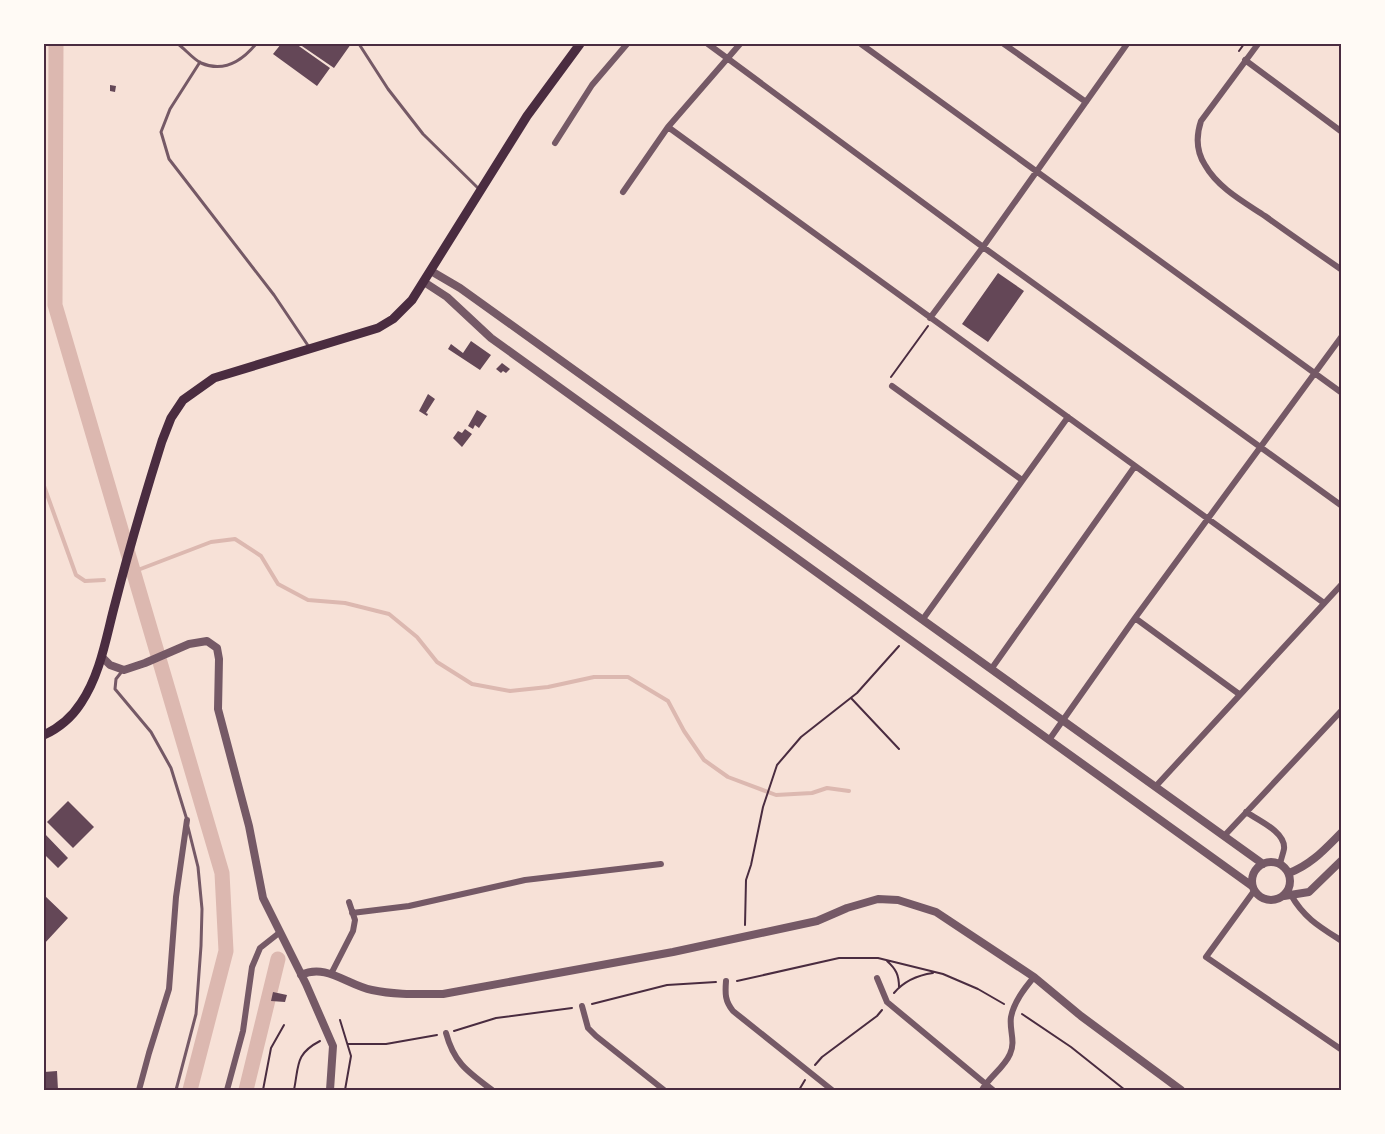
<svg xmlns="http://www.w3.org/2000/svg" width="1385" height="1134" font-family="'PT Sans Narrow',sans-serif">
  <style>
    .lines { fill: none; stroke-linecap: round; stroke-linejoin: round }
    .stream { stroke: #dcb8b0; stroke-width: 4 }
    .canal { stroke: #dcb8b0; stroke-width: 15 }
    .building { fill: #644757 }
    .path { stroke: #4a2c40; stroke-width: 2 }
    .service { stroke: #755966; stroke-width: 3 }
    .minor { stroke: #755966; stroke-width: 6 }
    .tertiary { stroke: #755966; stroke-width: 8 }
    .secondary { stroke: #4a2c40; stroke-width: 9 }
    .neatline { fill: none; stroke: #4a2c40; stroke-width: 2 }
  </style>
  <rect width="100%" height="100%" fill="#f7e1d7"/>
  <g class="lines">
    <path class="stream" d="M44,486L76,575L85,581L104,580
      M130,573L211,542L235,539L261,556L278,584L308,600L345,603L389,614L417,637L437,662L472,684L510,691L548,687L594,677H628L668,701L684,731L704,760L728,777L776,795L812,793L827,788L849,791"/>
    <path class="canal" d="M56,44L55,305L222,873L226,951L190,1090
      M246,1090L278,959"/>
  </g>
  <path class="building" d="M281,44H296L330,68L317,86L273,54Z
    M299,44H351L334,68Z
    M110,85L116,86L115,92L110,91Z
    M998,273L1024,291L988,342L962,324Z
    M471,341L491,355L480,370L448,349L451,344L463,353Z
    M502,363L510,369L506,373L503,371L501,373L496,369Z
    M428,394L435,399L426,413L428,414L427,416L419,411Z
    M477,410L487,416L479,428L475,425L473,429L468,426Z
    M465,429L472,434L462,447L453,438L458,431L462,433Z
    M68,801L94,827L73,848L47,822Z
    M44,833L68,858L58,868L44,854Z
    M44,895L68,918L44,944Z
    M273,992L287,995L285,1002L271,1001Z
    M57,1071L58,1090H44V1072Z"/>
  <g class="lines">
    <path class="path" d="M1239,51L1244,44
      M891,377L928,326
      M851,698L899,749
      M745,925L746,880L751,865L763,807L777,765L801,737L857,693L899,646
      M887,961C896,969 899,975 899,987
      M737,981L839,958H878L943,974L978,989L1004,1004
      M894,993C904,981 919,975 933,973
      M592,1004L667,985L716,982
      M1022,1014L1071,1047L1125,1090
      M340,1020L351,1056L345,1090
      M454,1031L496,1018L572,1008
      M348,1044H386L437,1035
      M815,1065L822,1057L877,1016L882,1010
      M263,1090L271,1048L284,1025
      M294,1090C299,1065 295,1054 320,1041
      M799,1090L805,1080"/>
    <path class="service" d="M178,44C185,49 193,59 201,63C224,73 242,61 256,44
      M359,44L388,89L423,134L480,190
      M200,62L170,109L161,132L169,159L274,295L309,347
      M123,670L116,679L115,689L151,732L171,768L187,820
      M176,1090L196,1014L201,946L202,909L198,867L188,827"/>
    <path class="minor" d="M708,44L983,247L1342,506
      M861,44L1342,393
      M1004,44L1086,102
      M1258,44L1201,121C1196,136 1196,151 1205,165C1218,188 1244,202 1265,216C1290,234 1316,252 1342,270
      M1245,60L1342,132
      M668,127L1324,603
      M555,143L592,85L627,44
      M623,192L668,127L740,44
      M930,318L983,247L1127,44
      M892,386L1022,480
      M1135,618L1239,694
      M923,619L1068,417
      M992,668L1135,466
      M1049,740L1135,618L1342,336
      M1156,786L1342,584
      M1246,812C1258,820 1286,832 1284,849C1283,854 1281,859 1280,864
      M1225,835L1342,710
      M1254,891L1206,957L1342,1050
      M1291,895C1304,918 1320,927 1342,941
      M352,913L409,906L525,880L661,864
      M331,974L353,931L355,920L349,902
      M877,978L887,1002L993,1090
      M726,981C725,994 725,1001 733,1011L832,1090
      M582,1006L588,1028L596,1036L664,1090
      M446,1033C454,1063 468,1072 492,1090
      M139,1090L149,1053L169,989L176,897L187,820
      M227,1090L243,1031L252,967L260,948L279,933
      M982,1090C989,1077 1004,1068 1010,1054C1016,1041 1009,1030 1011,1017C1014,1002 1024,989 1034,977"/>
    <path class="tertiary" d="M431,271L460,288L1263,864
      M424,282L447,297L491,338L1252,886
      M102,657L110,665L124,670L145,663L189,644L207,641L217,648L219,659L218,709L249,826L263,898L306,984L333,1046L330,1090
      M1252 881a19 19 0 1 1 38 0a19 19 0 1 1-38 0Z
      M1289,873C1311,865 1325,849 1342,832
      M1284,896L1309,892L1342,860
      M301,975C326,963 347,985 372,990C395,995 419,994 443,994L673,952L817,921L847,908L878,899L898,900L936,912L1034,977L1081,1016L1181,1090"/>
    <path class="secondary" d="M44,735C59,728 72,717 81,703C101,673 106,637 115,604C129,549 145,495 162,441L171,418L183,400L214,378L378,328L393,319L412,300L527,116L580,44"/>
  </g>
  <rect width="1385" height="1134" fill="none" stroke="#fffaf5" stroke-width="90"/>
  <rect x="45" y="45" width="1295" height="1044" class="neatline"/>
</svg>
